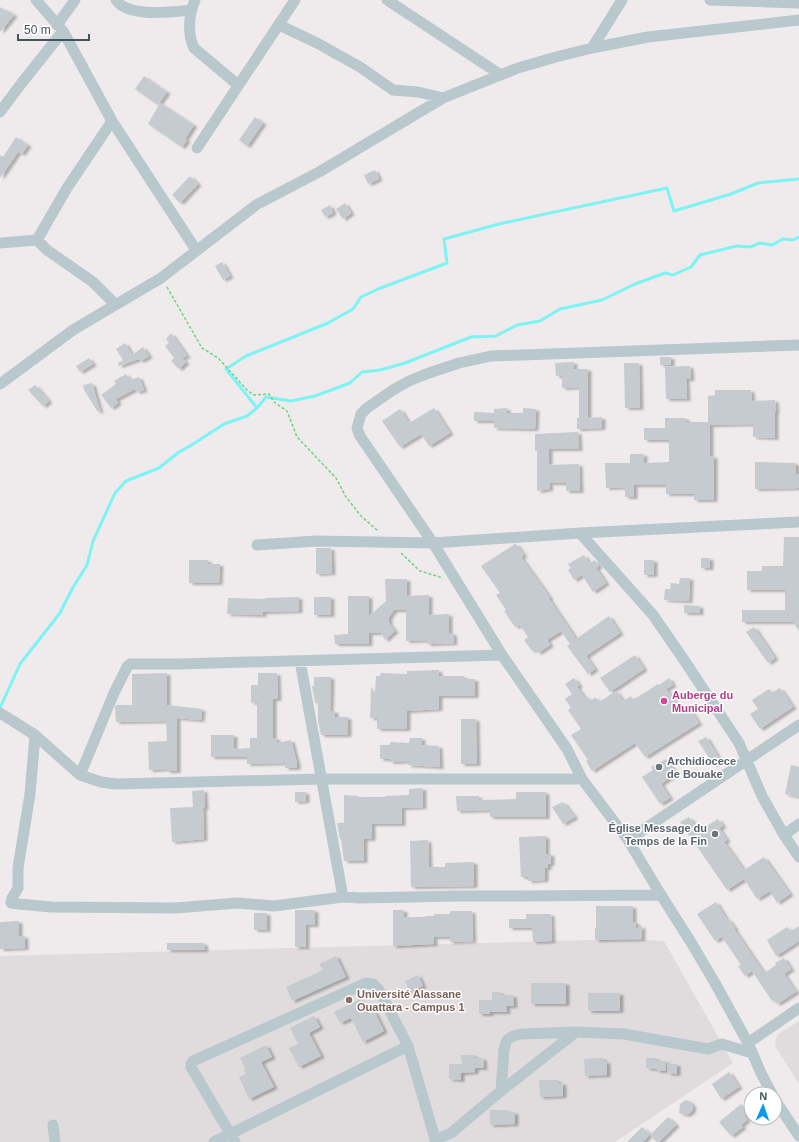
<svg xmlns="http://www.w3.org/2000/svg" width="799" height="1142" font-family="Arial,sans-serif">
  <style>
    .education { fill: #e0dcde }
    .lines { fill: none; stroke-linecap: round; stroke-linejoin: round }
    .stream { stroke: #7df3f4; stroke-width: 3 }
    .building { fill: #c5cbcf; filter: url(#shadow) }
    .path { stroke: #69d38a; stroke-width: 1.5; stroke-dasharray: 3 2; stroke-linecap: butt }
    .minor { stroke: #b8c8cd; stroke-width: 11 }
    .hotel-dot { fill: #d1479c; stroke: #fff; stroke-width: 1.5 }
    .worship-dot { fill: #6b7280; stroke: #fff; stroke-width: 1.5 }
    .education-dot { fill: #8d6e63; stroke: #fff; stroke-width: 1.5 }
    .labels { text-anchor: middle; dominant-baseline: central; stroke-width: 3; stroke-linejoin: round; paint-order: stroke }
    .hotel-label { font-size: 11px; font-weight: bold; fill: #b23c85; stroke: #fff; text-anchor: start }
    .worship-label { font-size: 11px; font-weight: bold; fill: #5b616d; stroke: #fff; text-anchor: start }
    .education-label { font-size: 11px; font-weight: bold; fill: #785e54; stroke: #fff; text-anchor: start }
  </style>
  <defs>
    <filter id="shadow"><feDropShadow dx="3.5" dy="2" stdDeviation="1" flood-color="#0004"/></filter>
  </defs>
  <rect width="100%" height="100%" fill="#efebec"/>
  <path class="education" d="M628,939L664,941L733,1063L615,1142H0V956Z
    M799,1021V1084L775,1046L777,1035Z"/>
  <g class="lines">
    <path class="stream" d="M257,408L226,369L246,356L328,323L353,309L361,297L378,289L447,263L444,239L499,224L667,188L674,211L731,194L758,183L799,179
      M0,708L20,664L60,613L72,589L87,565L93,541L115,493L126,481L159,468L179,452L190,446L224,424L247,416L257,408L266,397L291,401L315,396L350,383L362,372L380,370L405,363L471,337L496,336L517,325L540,321L560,309L602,300L635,284L665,273L673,275L691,267L700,255L737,246L750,247L760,243L772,245L783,239L793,240L799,237"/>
  </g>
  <path class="building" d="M0,7L6,11L7,10L14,15L0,32Z
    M144,76L167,92L158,105L135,89Z
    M160,103L194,125L185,139L187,140L182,147L148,124Z
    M255,117L263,123L247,146L239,140Z
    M16,137L28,145L22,154L18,152L0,178V155L3,157Z
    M375,170L379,179L368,184L364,175Z
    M190,176L198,184L180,203L172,195Z
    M345,203L351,213L343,219L336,209Z
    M330,205L333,213L325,217L321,210Z
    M222,262L230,276L223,280L215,266Z
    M171,333L187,356L182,358L186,362L179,369L171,361L174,358L165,346L169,343L166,339Z
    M125,343L132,355L143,347L149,356L141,361L139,359L119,366L118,363L123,360L116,349Z
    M660,357H671V365H660Z
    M89,358L93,364L80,372L76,366Z
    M574,362V369H588V418L602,417V428L577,429V418H579V387L562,388V376H556L555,363Z
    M624,363H639L640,408H625Z
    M690,366L691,379H686L687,399H666L665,367Z
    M126,374L130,380L139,377L144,390L137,392L135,389L116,399L118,403L111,408L101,395L116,384L114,381Z
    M92,383L100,411L98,412L84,390L83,385Z
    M35,385L49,401L43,406L28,390Z
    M715,390H751L752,401L775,400L776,412H775V438L753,437V424L710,425V456H714V500H694V494H666V485H634V497H625V487L606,488L605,463H630V454H644V463L669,462V440H644V428H665V418H686V422H708V396L715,395Z
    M434,408L450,433L429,446L421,434L400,447L382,421L400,409L409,423Z
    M507,408V413H523V408L536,409L535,429L494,428V421H474V412L494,413V409Z
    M578,432L579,449H549V465L579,464L580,491H566V483H549L550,489L537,491V451H535V434Z
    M755,462L796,463V474H799V488L755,489Z
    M784,537H799V631L793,622H742V610H785V590H747V571H762V566H783Z
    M515,544H516L524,555L521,557L550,598L549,599L576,639L609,616L620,633L586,656L595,669L588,674L567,646L570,644L561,631L547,640L550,645L538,653L535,649L532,651L524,640L528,637L520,625L515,627L504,611L506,610L496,595L500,593L481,566Z
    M316,548H331L332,573L316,574Z
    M584,555L589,563L595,560L599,566L596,568L606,583L593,592L582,575L574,580L568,570L571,568L568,564Z
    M701,558H710V568H701Z
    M189,560H208V564H220L219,583H189Z
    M644,560H654V575H644Z
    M680,578H690L689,601L664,600L665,589H670L671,583L679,584Z
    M385,579H407V596L429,595V615L449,614V633H453L454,643L427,644V640L406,641V610H394L389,617V623L395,631L385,640L381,633H369V644H335L334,635L348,634V596H369V616L386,601Z
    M299,597V611L263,612V615L227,614L228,598L265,599V598Z
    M314,597H331V615H314Z
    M684,605L700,606V613H684Z
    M754,627L775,658L768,663L746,632Z
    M635,655L644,669L610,692L600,678Z
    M439,670V676H464V679H475V696H439V709L407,711V729H377V718H370L371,687L375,694L376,676H380L381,673L407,674V671Z
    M167,673V705L202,709L201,720L177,718V771H167V769L149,770L148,742L167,741L166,721L116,722L115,708L116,705H132V674Z
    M258,673H277L278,699H273V738H277V743L291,740L297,763V768H285V763L247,764V757H211V735H234V749L250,748V738H257V702L251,703V685H258Z
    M314,677H331L330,711H335V717H348V735H321L318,721V703H315L312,686H314Z
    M574,678L579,685L577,687L585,698L588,697L590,701L596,697L599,702L616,691L623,701L631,696L633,700L658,684L659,685L669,678L673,685L666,689L680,709L686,704L699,723L645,757L635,743L592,771L586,761L588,760L571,735L581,729L568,710L571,708L565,699L572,694L565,684Z
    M780,688L793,707L760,729L750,714L758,709L752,700L769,689L772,693Z
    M461,719H476L477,764H461Z
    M706,737L720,760L714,765L698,741Z
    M410,738H422V745L439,746L440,767L408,765V761L390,762V759H380V745H390V742L409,743Z
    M666,759L676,773L661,784L670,798L660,804L642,777L653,770L651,767Z
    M791,765L799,767V797L785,794Z
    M423,788V807L402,808V824H372V839H364V861H344L341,839H340L337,823H344V795L358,796V797H385V796L409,795V789Z
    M204,790L205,808H203L204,839L172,842L170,808L193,807L192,791Z
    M295,792H306V801L295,802Z
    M516,792H546V817H490V810L457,811L456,796H479V800L516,799Z
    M563,802L575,817L563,824L552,807Z
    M689,817L699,831L718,819L723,826L719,828L727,840L724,842L744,870L764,857L790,894L777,903L770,891L757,899L744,879L727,890L680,822Z
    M546,836V854H551V864H548V868H545V880L528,881V877H521L519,837Z
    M428,840L429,867H445V863L474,862V886L411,887L410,841Z
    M716,902L727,920L728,919L735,928L734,929L764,973L776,965L775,963L784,958L791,969L784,974L796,992L777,1004L774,1000L772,1001L752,971L745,976L738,966L741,965L722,937L715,941L697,914Z
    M596,906H633V922H636V929L642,925V939L595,940V928H596Z
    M295,910H315V925H306V947H295Z
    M393,910H404V917H425V916H434V914H450V911H472L473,941L450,942V937H434V944L393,946Z
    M254,913H267V930H254Z
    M526,914H551L552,941L533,942L532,928H509V919H526Z
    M19,921V936H25V948L0,949V922Z
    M799,926V941L776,956L767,940L787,927L791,931Z
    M167,943H204L205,950H167Z
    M336,956L346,977L292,1001L286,987L323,970L319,964Z
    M418,975L423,986L410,992L405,981Z
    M531,983H566V1004H531Z
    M492,992H500L501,995H513L514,1006H506L507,1012H490V1014H479V1000H492Z
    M588,993H620V1011H588Z
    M360,999L367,1014L374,1011L384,1031L363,1042L351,1018L340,1023L334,1012Z
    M314,1016L320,1027L309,1033L321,1056L299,1067L289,1048L298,1044L290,1028Z
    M266,1045L272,1057L261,1062L274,1087L249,1099L239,1077L246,1074L244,1070H246L240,1058Z
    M461,1055H475V1058H483L484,1068H475V1072L461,1073V1080L449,1079V1064H462Z
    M603,1058L604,1062L607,1061V1075L585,1076L584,1059Z
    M646,1058H656V1061H666V1071H657V1069L646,1068Z
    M667,1064H677V1074L667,1073Z
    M729,1072L739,1087L721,1099L712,1084Z
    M539,1080H558V1083H563V1096L540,1097Z
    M686,1100L689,1101L693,1106L692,1111L687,1115L679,1113L680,1104Z
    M741,1104L748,1112L744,1115L747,1120L741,1125L743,1127L731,1136L719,1122Z
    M490,1110H508V1112H515V1124L490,1125Z
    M668,1117L676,1125L659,1142H657L650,1135Z
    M642,1127L650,1134L643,1142H627Z"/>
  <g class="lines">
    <path class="path" d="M167,287L202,348L218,358L248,391L254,395L269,394L274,402L287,411L297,437L336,478L346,497L361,516L378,531
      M401,553L420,571L443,578"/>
    <path class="minor" d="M36,0L63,31L112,121L196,250
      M116,0C128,18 172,12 191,10
      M195,0C189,14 187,34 194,48L238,85
      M387,0L501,75
      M710,0L799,3
      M57,25L75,0
      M279,25L317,43L360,67L393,90L418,92L443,98
      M592,48L622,0
      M0,112L21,84L63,31
      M197,148L295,0
      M37,240L67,188L112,121
      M0,243L37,240L47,250L93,282L115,304
      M0,384L73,330L161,278L256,205L319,172L443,98L518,68L556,57L592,48L648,37L799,20
      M580,533L653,615L682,657L739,743L762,796L784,835L799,857
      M257,545L316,541L433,543L580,533L799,522
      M300,661L343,897
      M0,713L35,735L80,775L101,782L116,784L321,779H582
      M35,735L30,794L18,868V888L12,898L11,903L19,904L51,907L176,908L237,903L274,906L343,897L360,898L458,896H519L661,895
      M80,775L114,693L127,667L130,664H179L502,655
      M784,835L799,824
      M628,840L799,725
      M748,1043L799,1008
      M501,1091L504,1049L507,1040L513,1036L522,1034L576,1032L624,1034L708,1049L722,1044L752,1053
      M772,1094L761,1073L748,1043L715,983L692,944L661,895L628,840L582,779L567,749L502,655L433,543L360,436L357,428L361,414L367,408L393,390L409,381L429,373L459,363L491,356L799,345
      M775,1100L799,1136
      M53,1125L55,1142
      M435,1140L451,1133L501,1091L576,1032
      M214,1142L408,1046
      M235,1142L191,1067V1064L193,1061L366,983L373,984L379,990L408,1046L436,1142"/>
  </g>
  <circle class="hotel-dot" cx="664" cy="701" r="4"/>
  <g class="worship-dot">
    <circle cx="659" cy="767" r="4"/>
    <circle cx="715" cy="834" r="4"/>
  </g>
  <circle class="education-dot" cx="349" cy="1000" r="4"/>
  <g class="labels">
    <g class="hotel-label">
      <text x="672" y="695">Auberge du<tspan x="672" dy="13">Municipal</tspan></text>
    </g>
    <g class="worship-label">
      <text x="667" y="761">Archidiocece<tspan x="667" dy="13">de Bouake</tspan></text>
      <text x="707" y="828" text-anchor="end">Église Message du<tspan x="707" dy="13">Temps de la Fin</tspan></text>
    </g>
    <g class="education-label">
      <text x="357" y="994">Université Alassane<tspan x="357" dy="13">Ouattara - Campus 1</tspan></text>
    </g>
  </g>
  <g transform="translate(763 1106) rotate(2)"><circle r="19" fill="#ffffff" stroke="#b4bbbd"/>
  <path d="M0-3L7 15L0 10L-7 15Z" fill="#0899ec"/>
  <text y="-6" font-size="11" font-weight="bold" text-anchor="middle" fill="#43545b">N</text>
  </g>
  <path d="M18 34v6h71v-6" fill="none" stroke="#43545b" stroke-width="2"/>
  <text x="24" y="34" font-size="12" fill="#43545b" stroke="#ffffff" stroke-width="3" paint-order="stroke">50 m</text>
</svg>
